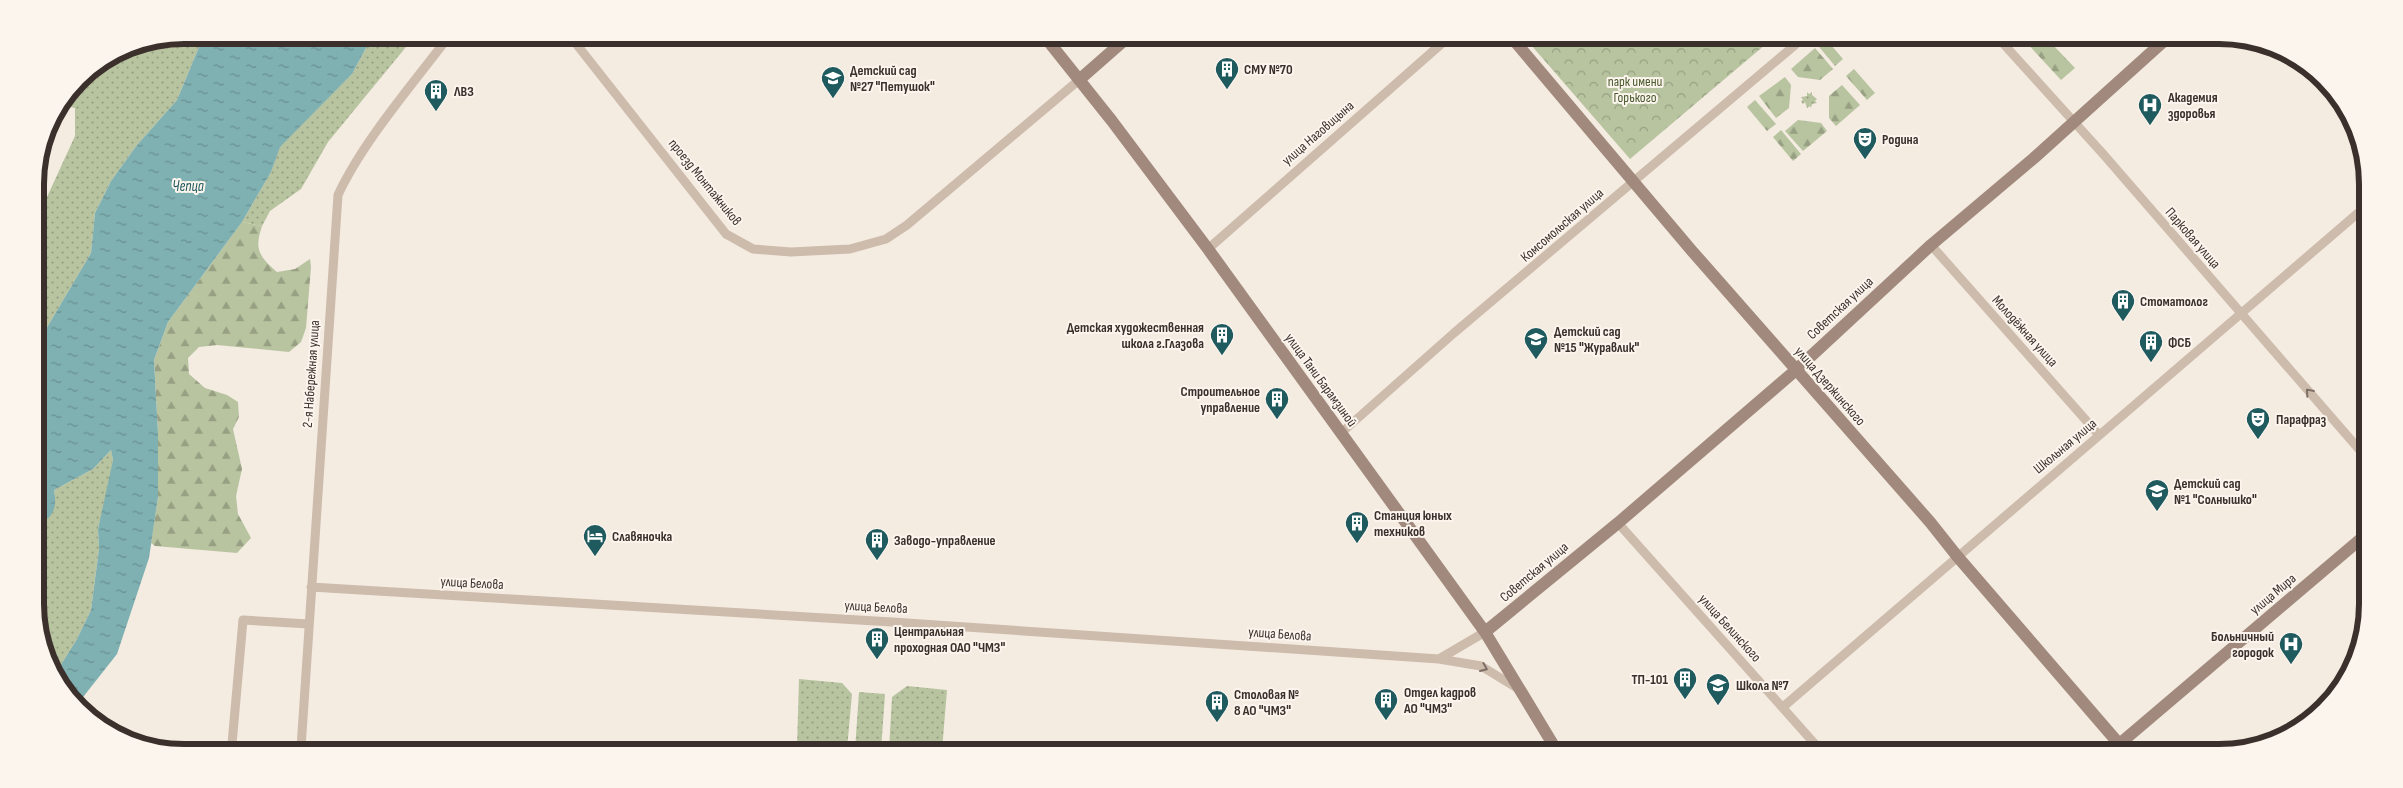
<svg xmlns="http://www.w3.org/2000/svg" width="2403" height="788" font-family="'Sofia Sans Condensed',sans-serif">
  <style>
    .grass { fill: url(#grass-dots) }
    .forest { fill: url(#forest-firs) }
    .park { fill: url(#park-crowns) }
    .water { fill: url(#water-ripples) }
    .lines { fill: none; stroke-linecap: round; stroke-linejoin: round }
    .street { stroke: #cdbbac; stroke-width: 9 }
    .secondary { stroke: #a18a7d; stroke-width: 12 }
    .oneway { stroke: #7d6f65 }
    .labels { text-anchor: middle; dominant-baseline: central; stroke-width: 4; stroke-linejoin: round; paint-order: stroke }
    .poi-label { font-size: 14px; font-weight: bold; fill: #3b302b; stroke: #fbf5ee; text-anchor: start }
    .park-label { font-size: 14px; fill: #4a5a2e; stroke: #fbf5ee }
    .street-label { font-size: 14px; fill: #3b302b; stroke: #fbf5ee }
    .water-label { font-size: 15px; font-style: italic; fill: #1f5a5e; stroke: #fbf5ee }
    .rim { fill: none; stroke: #3b302b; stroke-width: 6 }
  </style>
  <defs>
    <pattern id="grass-dots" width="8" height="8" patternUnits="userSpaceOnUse" patternTransform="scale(1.25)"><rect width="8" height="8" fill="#b8c4a0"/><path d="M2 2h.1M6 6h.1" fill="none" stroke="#97a083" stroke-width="1.8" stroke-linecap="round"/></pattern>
    <pattern id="forest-firs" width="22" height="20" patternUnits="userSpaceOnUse" patternTransform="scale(1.25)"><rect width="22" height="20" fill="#b8c4a0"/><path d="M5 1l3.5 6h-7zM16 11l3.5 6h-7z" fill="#97a083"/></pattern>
    <pattern id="park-crowns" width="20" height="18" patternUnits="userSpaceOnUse" patternTransform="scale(1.25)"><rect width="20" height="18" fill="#b8c4a0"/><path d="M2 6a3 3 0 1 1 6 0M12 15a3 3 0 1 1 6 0" fill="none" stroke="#97a083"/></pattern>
    <pattern id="water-ripples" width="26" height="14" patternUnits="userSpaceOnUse" patternTransform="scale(1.25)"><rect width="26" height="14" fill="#7fb0b2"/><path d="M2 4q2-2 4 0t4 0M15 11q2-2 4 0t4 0" fill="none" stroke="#699091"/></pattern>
  </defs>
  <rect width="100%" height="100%" fill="#f4ebe1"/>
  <path class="grass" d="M184,35H204L177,100L137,145L111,181L95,213L91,253L36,346V221L75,136V108L60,105L79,78L127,46Z
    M373,35L415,36L328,142L301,189L270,211L262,226L242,222L271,172L279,147L352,74Z
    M1807,92L1809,94L1812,92V95L1817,99L1815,101L1817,103L1812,104L1811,108L1810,106L1807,108L1805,102L1803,104L1801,101L1803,100L1801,97L1807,96Z
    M111,450L113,460L109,484L98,529L99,549L91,610L77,639L57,671L38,633L37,529C50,517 58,509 54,490L93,469Z
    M799,679L842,683L852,694L847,749H797Z
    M907,686L947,690L942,750H889L892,697Z
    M859,692L885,694L881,750H855Z"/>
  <path class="forest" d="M1818,39H1826L1843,59L1835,66L1815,42Z
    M2024,40H2058L2053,45L2075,68L2061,80Z
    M1815,48L1833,69L1820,80L1798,77L1791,69Z
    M1854,69L1875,93L1867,100L1846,76Z
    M1785,77L1791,85L1789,108L1776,118L1759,96Z
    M1842,85L1860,105L1836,126L1829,118V96Z
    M1755,100L1776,124L1767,131L1747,107Z
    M1798,120L1821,123L1827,131L1803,151L1785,131Z
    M1781,130L1801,154L1793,161L1773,137Z
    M242,222L262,226C254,250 259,256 277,272L295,269L310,259L311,267L306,328L301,342L289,352L217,345L199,347L188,358L189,374L205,388L227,395L238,402L239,417L233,429L242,469L236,496L238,514L251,538L237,553L155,546L151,543L158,497V433L154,360L168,322Z"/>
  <path class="park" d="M1525,38L1772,39L1630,159Z"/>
  <path class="water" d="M204,35H373L352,74L280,147L271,172L242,222L168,322L154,360L158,433V497L149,558L117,654L76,706L72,703L57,671L77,639L91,610L99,549L98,529L113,460L111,450L93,469L54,490C58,511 52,515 37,529L36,346L91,253L95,213L111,181L137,145L177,100Z"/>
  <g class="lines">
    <path class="street" d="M570,36L726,234L753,249L791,252L850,249L886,239L907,225L1079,80
      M2000,40L2104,155L2364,455
      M1931,245L2099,435
      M1208,249L1448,38
      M1341,433L1454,333L1802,39
      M1618,523L1822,752
      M311,587L892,622L1439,659L1485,632
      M1439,659L1481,666L1517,688
      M1783,707L2365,207
      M232,744L243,620L309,624
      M301,748L338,195C363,141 413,84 449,36"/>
    <path class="secondary" d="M1045,37L1112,121L1208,249L1485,632L1557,751
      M1512,38L1692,251L1930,522L1957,556L2126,752
      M1079,80L1128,37
      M1485,632L1618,523L1796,370L1931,245L2034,158L2165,40
      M2110,752L2363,537"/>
  </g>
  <defs><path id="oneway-chevron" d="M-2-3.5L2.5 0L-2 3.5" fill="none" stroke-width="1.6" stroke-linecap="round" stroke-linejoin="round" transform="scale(1.25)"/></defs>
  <g class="oneway">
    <use href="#oneway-chevron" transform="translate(2309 392) rotate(-131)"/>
    <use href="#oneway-chevron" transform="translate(1484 668) rotate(23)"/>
  </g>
  <defs>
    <g id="building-pin" transform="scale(1.25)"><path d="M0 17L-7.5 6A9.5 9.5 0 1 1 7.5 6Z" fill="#1f5a5e" stroke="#fbf5ee"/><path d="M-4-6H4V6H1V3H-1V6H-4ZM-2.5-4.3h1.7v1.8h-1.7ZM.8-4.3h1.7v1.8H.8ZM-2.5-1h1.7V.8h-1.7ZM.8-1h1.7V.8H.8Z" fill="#fff"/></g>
    <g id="school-pin" transform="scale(1.25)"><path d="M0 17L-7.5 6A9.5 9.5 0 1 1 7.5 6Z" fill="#1f5a5e" stroke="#fbf5ee"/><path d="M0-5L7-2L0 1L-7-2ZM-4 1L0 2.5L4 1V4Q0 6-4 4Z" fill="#fff"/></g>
    <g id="hospital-pin" transform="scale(1.25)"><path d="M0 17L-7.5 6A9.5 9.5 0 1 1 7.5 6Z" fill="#1f5a5e" stroke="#fbf5ee"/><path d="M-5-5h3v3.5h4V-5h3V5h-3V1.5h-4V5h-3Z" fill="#fff"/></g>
    <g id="theatre-pin" transform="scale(1.25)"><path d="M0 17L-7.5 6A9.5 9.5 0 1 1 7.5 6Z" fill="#1f5a5e" stroke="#fbf5ee"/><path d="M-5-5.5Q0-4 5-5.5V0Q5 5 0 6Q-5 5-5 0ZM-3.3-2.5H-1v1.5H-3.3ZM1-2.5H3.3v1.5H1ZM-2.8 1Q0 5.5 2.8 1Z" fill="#fff"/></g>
    <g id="hotel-pin" transform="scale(1.25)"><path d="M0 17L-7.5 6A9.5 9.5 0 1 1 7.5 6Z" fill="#1f5a5e" stroke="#fbf5ee"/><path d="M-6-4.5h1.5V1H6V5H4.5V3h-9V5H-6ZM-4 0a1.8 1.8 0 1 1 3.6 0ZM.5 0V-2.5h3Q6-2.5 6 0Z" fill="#fff"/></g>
  </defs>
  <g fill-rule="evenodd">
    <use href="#building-pin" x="1227" y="69"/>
    <use href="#school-pin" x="833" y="78"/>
    <use href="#building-pin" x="436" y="91"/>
    <use href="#hospital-pin" x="2150" y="105"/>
    <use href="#theatre-pin" x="1865" y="139"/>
    <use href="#building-pin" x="2123" y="301"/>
    <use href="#building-pin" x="1222" y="335"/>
    <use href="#school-pin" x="1536" y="339"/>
    <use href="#building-pin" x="2151" y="342"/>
    <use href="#building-pin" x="1277" y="399"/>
    <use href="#theatre-pin" x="2258" y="419"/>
    <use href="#school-pin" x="2157" y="491"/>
    <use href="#building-pin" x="1357" y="523"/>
    <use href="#hotel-pin" x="595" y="536"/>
    <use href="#building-pin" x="877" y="540"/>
    <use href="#building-pin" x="877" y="639"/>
    <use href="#hospital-pin" x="2291" y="644"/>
    <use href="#building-pin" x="1685" y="679"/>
    <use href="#school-pin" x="1718" y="685"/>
    <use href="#building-pin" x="1386" y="700"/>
    <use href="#building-pin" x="1217" y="702"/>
  </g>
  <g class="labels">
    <g class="poi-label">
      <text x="1244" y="69">СМУ №70</text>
      <text x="850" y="70">Детский сад<tspan x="850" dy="16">№27 "Петушок"</tspan></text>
      <text x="454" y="91">ЛВЗ</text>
      <text x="2168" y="97">Академия<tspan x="2168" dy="16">здоровья</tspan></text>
      <text x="1882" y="139">Родина</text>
      <text x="2140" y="301">Стоматолог</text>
      <text x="1204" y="327" text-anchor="end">Детская художественная<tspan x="1204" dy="16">школа г.Глазова</tspan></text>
      <text x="1554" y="331">Детский сад<tspan x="1554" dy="16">№15 "Журавлик"</tspan></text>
      <text x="2168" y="342">ФСБ</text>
      <text x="1260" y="391" text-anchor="end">Строительное<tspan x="1260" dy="16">управление</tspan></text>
      <text x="2276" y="419">Парафраз</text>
      <text x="2174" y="483">Детский сад<tspan x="2174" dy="16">№1 "Солнышко"</tspan></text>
      <text x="1374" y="515">Станция юных<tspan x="1374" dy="16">техников</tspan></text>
      <text x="612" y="536">Славяночка</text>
      <text x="894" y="540">Заводо-управление</text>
      <text x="894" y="631">Центральная<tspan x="894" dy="16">проходная ОАО "ЧМЗ"</tspan></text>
      <text x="2274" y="636" text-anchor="end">Больничный<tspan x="2274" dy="16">городок</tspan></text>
      <text x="1668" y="679" text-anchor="end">ТП-101</text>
      <text x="1736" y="685">Школа №7</text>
      <text x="1404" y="692">Отдел кадров<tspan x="1404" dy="16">АО "ЧМЗ"</tspan></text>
      <text x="1234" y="694">Столовая №<tspan x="1234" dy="16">8 АО "ЧМЗ"</tspan></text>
    </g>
    <g class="park-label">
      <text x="1635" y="81">парк имени<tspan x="1635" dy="16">Горького</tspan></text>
    </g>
    <g class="street-label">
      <text transform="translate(1318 133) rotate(-41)">улица Наговицына</text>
      <text transform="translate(705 182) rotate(51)">проезд Монтажников</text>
      <text transform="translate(1562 225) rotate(-41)">Комсомольская улица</text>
      <text transform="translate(2193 238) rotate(49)">Парковая улица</text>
      <text transform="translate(1840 308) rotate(-43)">Советская улица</text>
      <text transform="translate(2025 331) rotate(48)">Молодёжная улица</text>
      <text transform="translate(311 374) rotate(-86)">2-я Набережная улица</text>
      <text transform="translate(1321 380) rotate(54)">улица Тани Барамзиной</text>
      <text transform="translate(1830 386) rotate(49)">улица Дзержинского</text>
      <text transform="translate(2065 446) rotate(-40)">Школьная улица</text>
      <text transform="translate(1534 572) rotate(-40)">Советская улица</text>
      <text transform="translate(472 583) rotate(3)">улица Белова</text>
      <text transform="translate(2273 594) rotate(-40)">улица Мира</text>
      <text transform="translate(876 607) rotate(3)">улица Белова</text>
      <text transform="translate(1730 628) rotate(48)">улица Белинского</text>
      <text transform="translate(1280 634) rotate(4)">улица Белова</text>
    </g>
    <g class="water-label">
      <text x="188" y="186">Чепца</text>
    </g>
  </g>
  <path d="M0 0H2403V788H0ZM184 44H2219A140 140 0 0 1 2359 184V604A140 140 0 0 1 2219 744H184A140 140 0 0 1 44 604V184A140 140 0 0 1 184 44Z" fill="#fbf5ee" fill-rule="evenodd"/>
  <path class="rim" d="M184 44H2219A140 140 0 0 1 2359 184V604A140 140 0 0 1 2219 744H184A140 140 0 0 1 44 604V184A140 140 0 0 1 184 44Z"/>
</svg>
